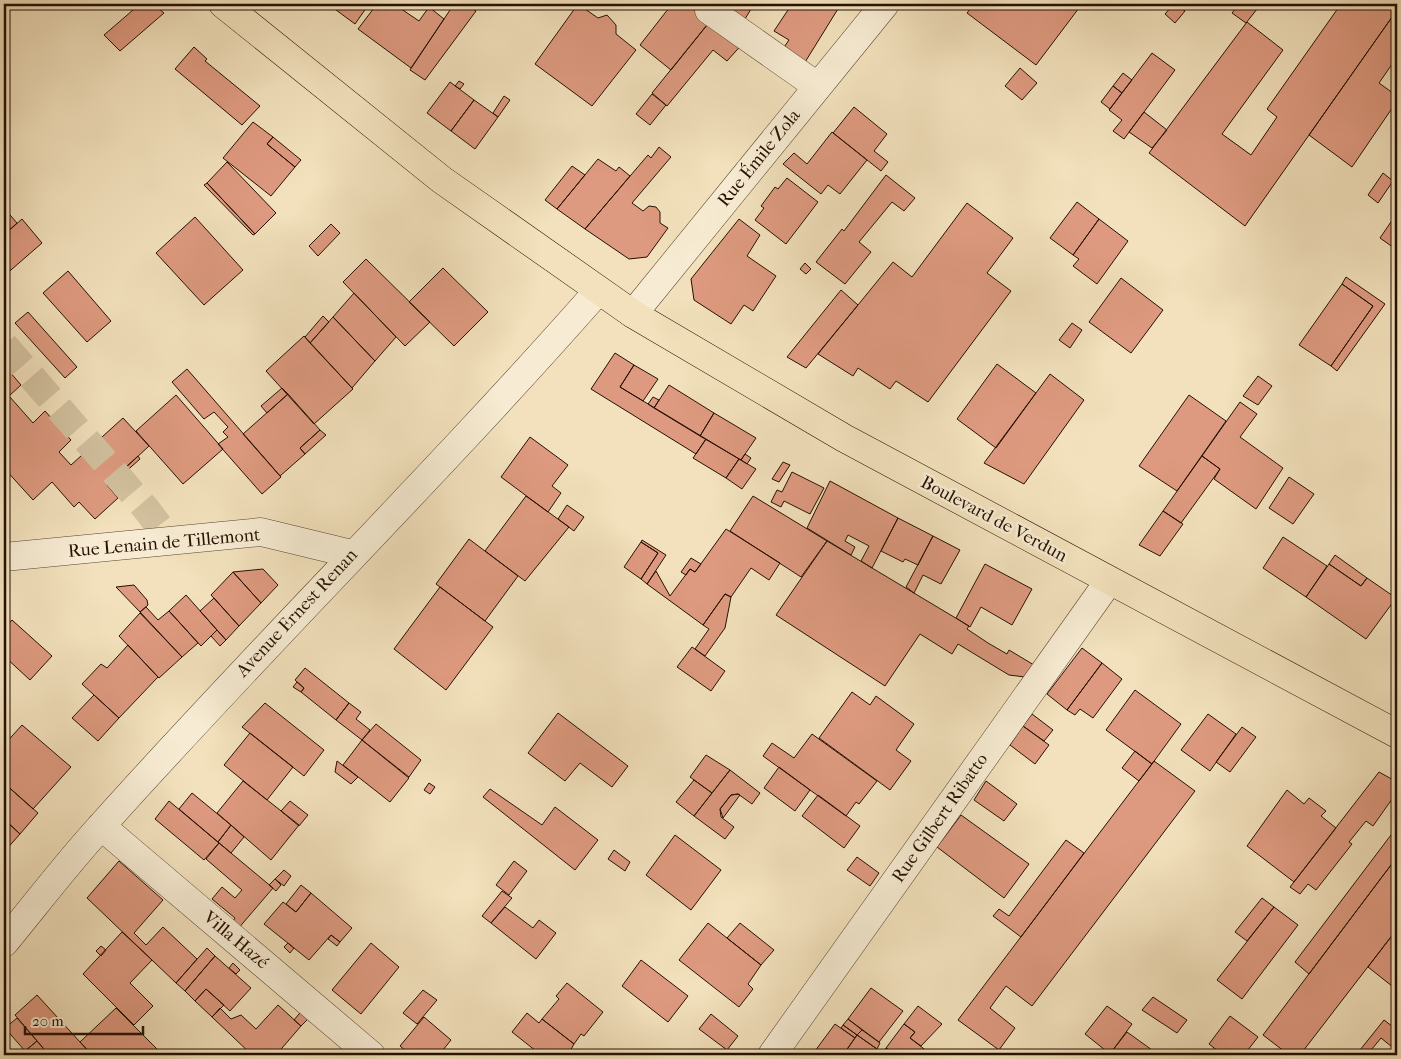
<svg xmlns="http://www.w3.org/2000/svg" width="1401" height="1059" font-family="'IM FELL French Canon',serif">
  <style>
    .building { fill: #de9a80; stroke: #251002 }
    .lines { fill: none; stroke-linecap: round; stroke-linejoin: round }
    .minor-tunnel { stroke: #d3c2a0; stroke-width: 28; stroke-dasharray: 28 14; stroke-linecap: butt }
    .minor-casing { stroke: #584430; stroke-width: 29 }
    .major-casing { stroke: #251002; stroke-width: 29 }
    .minor { stroke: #f7ecd3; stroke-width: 28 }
    .major { stroke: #f2e1bc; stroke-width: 28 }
    .labels { text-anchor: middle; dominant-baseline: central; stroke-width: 5; stroke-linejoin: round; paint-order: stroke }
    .street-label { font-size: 18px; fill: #251002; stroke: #f7ecd3 }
  </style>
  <rect width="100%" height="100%" fill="#f2e1bc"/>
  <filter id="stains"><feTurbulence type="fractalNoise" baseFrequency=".004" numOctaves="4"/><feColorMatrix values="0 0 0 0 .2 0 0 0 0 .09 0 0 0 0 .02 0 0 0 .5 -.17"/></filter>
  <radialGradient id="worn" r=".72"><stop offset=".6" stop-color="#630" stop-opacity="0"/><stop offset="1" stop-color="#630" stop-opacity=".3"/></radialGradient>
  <path class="building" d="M4,4H17L8,12Z
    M140,4H153L164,13L120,51L104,35Z
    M328,4H369L355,24Z
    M377,4H394L419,21L429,7L444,19L411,68L358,29Z
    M454,4H465L476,11L425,80L410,70Z
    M578,4L598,18L607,15L616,25V34L636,50L592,106L535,64Z
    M672,4H685L711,20L671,70L640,45Z
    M689,4H702L697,11L688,6Z
    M708,4H754L742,24Z
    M792,4H841L802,67L780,53L789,40L774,31Z
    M974,4H1082L1036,65L967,13Z
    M1174,4L1185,11L1175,23L1165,14Z
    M1239,4H1261L1246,23L1232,13Z
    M1341,4H1397V10L1245,226L1149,153L1247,22L1283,50L1222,134L1251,155L1277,117L1267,109Z
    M1397,10V57L1379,83L1397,96V101L1352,167L1309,135Z
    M711,20L745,41L727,61L713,50L667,106L652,93Z
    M194,47L207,59L205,61L260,106L242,125L175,69Z
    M1152,53L1175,70L1124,139L1113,131L1122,120L1109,110Z
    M1020,68L1037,83L1022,100L1005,86Z
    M1123,73L1132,80L1122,93L1113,86Z
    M459,81L464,84L460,89L455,86Z
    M450,82L474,100L451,131L427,113Z
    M1113,86L1122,93L1110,109L1101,102Z
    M652,94L666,105L650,125L636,114Z
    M504,96L510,100L498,117L493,113Z
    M474,100L498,117L475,149L451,131Z
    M854,107L887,134L874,151L888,162L881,171L833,133Z
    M1144,112L1167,130L1152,148L1129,132Z
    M253,122L273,137L267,144L295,167L271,196L223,158Z
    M832,132L867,160L840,194L828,185L821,194L783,164L794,153L807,164Z
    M273,137L301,160L295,167L267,144Z
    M659,147L671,157L632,203L643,211L649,206L656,207L660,212V223L668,228L647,257L629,259L585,229L648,155L651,158Z
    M598,159L616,171L619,167L630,176L585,229L557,209Z
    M227,162L276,213L255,234L207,183Z
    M572,166L585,175L557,209L545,200Z
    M1383,173L1393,181L1378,203L1368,195Z
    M886,175L915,198L904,211L892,202L859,242L871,252L845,284L816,262L842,229L844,231Z
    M787,178L818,202L786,244L755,220L764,208L761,206L775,187L778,189Z
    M207,183L255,234L253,235L204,185Z
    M1077,202L1099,219L1073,255L1050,238Z
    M967,203L1013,238L987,273L1011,291L928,402L896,381L890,389L858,368L853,376L818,354L893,262L912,277Z
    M4,208L17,223L4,235Z
    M1397,213V250L1380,238Z
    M195,217L243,270L204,305L156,253Z
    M22,219L42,243L4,276V235Z
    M739,219L760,235L747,256L776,276L753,311L744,305L731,324L694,300L691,279Z
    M1099,219L1128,241L1097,284L1073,266L1079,259L1073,255Z
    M331,224L340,233L318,256L309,246Z
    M366,259L430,322L405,346L343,282Z
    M805,263L811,269L806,274L800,269Z
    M443,268L488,312L454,346L409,302Z
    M68,271L111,321L87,342L43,293Z
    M1346,277L1385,304L1337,371L1331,366L1373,306L1342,284Z
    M1121,278L1163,310L1131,353L1089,322Z
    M1342,284L1373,306L1331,366L1299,345Z
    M841,290L858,305L806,368L787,357Z
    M354,293L396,337L375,361L333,317Z
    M28,312L77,367L65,378L15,323Z
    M323,316L329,322L310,343L305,337Z
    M333,317L375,361L352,388L310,343Z
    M1072,323L1082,330L1070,348L1059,340Z
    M304,336L353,389L314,424L266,371Z
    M615,353L634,365L620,387L706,439L696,454L591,389Z
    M997,364L1036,393L996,448L957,419Z
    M4,365L21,385L9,396L33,423L45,411L71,440L59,452L71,465L123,418L149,446L107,485L118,498L95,519L79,502L74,507L52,482L33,500L4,468Z
    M634,365L658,379L643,401L620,387Z
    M187,369L281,477L262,494L218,444L228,437L223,432L228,427L214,412L204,419L172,382Z
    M1050,374L1084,400L1024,484L984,463Z
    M1258,376L1272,386L1258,405L1243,396Z
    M669,385L714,413L700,436L654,408Z
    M282,388L288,394L267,413L261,406Z
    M288,394L320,430L300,448L305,454L280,476L243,434Z
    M176,395L223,449L183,484L136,431Z
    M1189,395L1226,421L1177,491L1139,466Z
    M653,397L659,400L654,408L648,404Z
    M1240,402L1257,414L1240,437L1283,468L1256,509L1214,479L1220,469L1202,456Z
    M714,413L756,438L741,460L700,436Z
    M320,430L326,435L305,454L300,448Z
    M530,437L568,465L552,486L561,493L548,512L501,477Z
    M706,439L739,459L726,478L693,458Z
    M745,454L751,458L747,464L741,460Z
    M138,456L140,459L114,482L112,480Z
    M1202,456L1220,469L1181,523L1163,511Z
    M739,459L756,469L742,489L726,478Z
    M783,462L790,465L779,482L772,479Z
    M792,472L824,488L810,514L784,501L781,507L771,502L777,490L782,492Z
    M1289,477L1314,494L1293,524L1269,508Z
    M830,481L898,518L872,568L861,561L869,546L848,535L845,541L855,547L851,555L807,528Z
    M526,496L569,527L525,581L485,551Z
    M753,496L827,541L801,577L730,531Z
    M567,505L584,517L574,531L558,519Z
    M1163,511L1183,524L1160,556L1139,545Z
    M898,518L933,536L918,565L905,559L903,562L881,551Z
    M726,529L780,563L769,580L751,568L731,597L725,594L703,625L647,584L656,571L670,596L690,569L695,572Z
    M933,536L960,550L941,584L923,575L914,593L906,587Z
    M1283,537L1327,566L1306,597L1263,568Z
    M469,539L518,576L485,621L436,584Z
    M642,540L666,555L647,584L641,579L658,553L641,542Z
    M827,541L969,626L967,629L988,643L1007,654L1009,650L1034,665L1025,677L1009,675L958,644L952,654L920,634L885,686L776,615Z
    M641,542L658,553L641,579L624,567Z
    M1335,555L1367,578L1361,586L1329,564Z
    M691,558L701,564L695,572L690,569L686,575L681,572Z
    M985,564L1032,589L1012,625L981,607L970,627L956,618Z
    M1329,564L1361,586L1367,578L1396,598L1366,639L1306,597Z
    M263,569L278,585L261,603L233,572Z
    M233,572L261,603L239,626L211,595Z
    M134,585L147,600L148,605L140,612L116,587Z
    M440,587L493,627L446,690L394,649Z
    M725,594L731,597L725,628L705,656L695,649L709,629L703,625Z
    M186,595L217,630L201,646L169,611Z
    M214,598L239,626L226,640L200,611Z
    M146,607L158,620L169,611L198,643L182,657L140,612Z
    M140,613L182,657L159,678L119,636Z
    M12,620L52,656L30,680L4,656V629Z
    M217,630L226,640L220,646L211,636Z
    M128,645L158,677L119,718L82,684L101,664L107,668Z
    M692,647L725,671L711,691L677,667Z
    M1082,648L1102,663L1067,710L1047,694Z
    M1102,663L1122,679L1093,718L1080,709L1075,715L1067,710Z
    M305,668L349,703L336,720L301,692L304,688L295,680Z
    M297,682L304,688L301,692L293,687Z
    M1135,690L1181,724L1152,764L1106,730Z
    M852,692L870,705L876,696L914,724L896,750L911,761L890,790L819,738Z
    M94,695L119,718L98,741L72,718Z
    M265,703L324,750L304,776L242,727Z
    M349,703L361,712L356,719L370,730L362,740L336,720Z
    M558,713L628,766L612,787L580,763L565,781L528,753Z
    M1032,714L1053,730L1044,741L1023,726Z
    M1208,714L1236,734L1210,771L1181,750Z
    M376,724L421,760L409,777L362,740Z
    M22,725L71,767L33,809L4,783V745Z
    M1023,726L1049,745L1035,764L1010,745Z
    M1242,727L1256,737L1230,772L1216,762Z
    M250,733L293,767L267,800L224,765Z
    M812,734L877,781L859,804L856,802L846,816L763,756L772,743L794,758Z
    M362,740L409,778L390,802L343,765Z
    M1135,751L1152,764L1139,781L1122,768Z
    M706,755L730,770L712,793L690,777Z
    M337,761L358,777L351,784L335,772Z
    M1154,761L1195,791L1032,1006L1006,986L990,1008L1015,1028L999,1050L958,1020Z
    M779,767L810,790L795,811L764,788Z
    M730,770L760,793L752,804L738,794L731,795L720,809L721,817L734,827L725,839L694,816Z
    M1379,772L1397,782V792L1373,826L1366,821L1349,842L1352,844L1316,890L1308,884L1300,894L1290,887Z
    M694,780L712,793L694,816L676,802Z
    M243,781L299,825L271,860L217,813Z
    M986,781L1017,804L1004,821L974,800Z
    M4,783L38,813L20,834L4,819Z
    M429,783L435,787L430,794L424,790Z
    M490,789L542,825L555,807L598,840L575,870L483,797Z
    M1287,790L1304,804L1309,798L1326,811L1321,816L1336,828L1294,882L1247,846Z
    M192,793L231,825L218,842L179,809Z
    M738,794L740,795L723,818L720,809L731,795Z
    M818,795L860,826L844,848L802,816Z
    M169,801L219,843L204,860L155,819Z
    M290,801L308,815L299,826L281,811Z
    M961,815L1029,864L1004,898L937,847Z
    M4,819L20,834L4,852Z
    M231,825L244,837L231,853L218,842Z
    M1397,827V857L1309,974L1295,962Z
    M675,835L721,870L691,910L646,875Z
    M1066,840L1084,853L1021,937L993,916L999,909L1009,916Z
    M219,843L273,888L237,930L231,924L235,918L212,899L222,887L235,898L242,890L206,859Z
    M614,850L630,862L625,871L608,859Z
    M857,857L879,873L870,886L847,870Z
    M1397,857V929L1300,1055H1289L1263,1035Z
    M119,861L163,900L134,933L146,945L163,927L197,959L176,983L87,898Z
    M514,861L527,871L509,895L496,885Z
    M284,870L291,876L284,886L275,879Z
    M275,879L281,885L276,891L269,885Z
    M301,885L311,893L296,912L286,904Z
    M502,891L512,898L491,923L482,916Z
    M311,893L352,928L340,942L331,935L309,960L264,924L283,902L296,912Z
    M1262,898L1274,907L1247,941L1235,932Z
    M505,907L533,928L539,920L556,933L536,959L491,923Z
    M1274,907L1298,925L1242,999L1217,980Z
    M708,923L761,965L748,984L753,989L739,1007L679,960Z
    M740,923L774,950L761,965L727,938Z
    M1397,929V990L1368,967Z
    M122,932L152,960L130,983L153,1006L134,1025L83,974Z
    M331,935L340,942L337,946L328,939Z
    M288,943L294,948L290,953L284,947Z
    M371,943L399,967L361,1014L332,990Z
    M101,946L106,950L101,956L96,951Z
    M207,948L215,956L185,991L176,983Z
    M215,956L251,988L230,1011L206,989L195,1001L185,991Z
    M641,960L688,996L668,1022L622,986Z
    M233,963L240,970L236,974L229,968Z
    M567,983L603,1012L584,1036L581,1034L574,1044L542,1019L559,999L556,996Z
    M871,988L903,1011L879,1042L848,1019Z
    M206,989L224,1005L212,1017L195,1001Z
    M423,990L437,1000L417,1024L403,1013Z
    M37,995L80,1042L92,1055H49L15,1015Z
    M1153,997L1187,1020L1177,1033L1142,1010Z
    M278,1005L301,1026L276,1055H252L212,1017L220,1008L231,1019L241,1015L256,1029Z
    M918,1006L942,1024L921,1046L910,1038L915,1032L904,1024Z
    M1107,1006L1132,1024L1110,1054L1085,1034Z
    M116,1008L163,1055H92L80,1042Z
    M304,1008L312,1015L301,1026L294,1020Z
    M527,1013L539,1023L542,1019L574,1044L568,1055H541L512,1032Z
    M711,1014L738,1036L727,1050L699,1029Z
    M1230,1016L1258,1037L1244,1055H1223L1209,1044Z
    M424,1017L451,1040L439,1055H411L400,1046Z
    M17,1018L37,1041L25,1051L5,1028Z
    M848,1019L862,1030L857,1035L843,1025Z
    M1384,1020L1397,1030V1051L1381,1038L1367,1055H1356Z
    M835,1024L855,1038L843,1055H812Z
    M904,1024L915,1032L910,1038L928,1052L925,1055H896L886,1048Z
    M843,1025L857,1035L855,1038L841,1028Z
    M862,1030L880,1043L877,1049L857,1035Z
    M1127,1032L1159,1055H1109Z
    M857,1035L877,1049L872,1055H843Z
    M37,1041L49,1055H28L25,1051Z
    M886,1048L896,1055L882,1053Z"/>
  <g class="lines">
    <path class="minor-tunnel" d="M4,345L147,510L171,542"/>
    <g class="minor-casing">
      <path id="minor" d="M709,10L817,86
        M633,314L885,4
        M4,557L261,532L352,554
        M101,826L371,1055
        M4,943C37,903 68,862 103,824C265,643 438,473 598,291
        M772,1055L1109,581"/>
    </g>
    <g class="major-casing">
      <path id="major" d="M223,4L442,180L633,314L844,438L1397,734"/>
    </g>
    <use href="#minor" class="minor"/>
    <use href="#major" class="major"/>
  </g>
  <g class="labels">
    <g class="street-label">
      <text transform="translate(759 158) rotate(-51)">Rue Émile Zola</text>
      <text transform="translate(994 519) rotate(28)">Boulevard de Verdun</text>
      <text transform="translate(164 543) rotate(-5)">Rue Lenain de Tillemont</text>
      <text transform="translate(297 613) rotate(-47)">Avenue Ernest Renan</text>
      <text transform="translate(940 818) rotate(-55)">Rue Gilbert Ribatto</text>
      <text transform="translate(236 940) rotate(40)">Villa Hazé</text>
    </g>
  </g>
  <rect width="1401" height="1059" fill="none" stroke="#f2e1bc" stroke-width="20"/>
  <rect x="5" y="5" width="1391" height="1049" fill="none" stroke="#251002" stroke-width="2.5"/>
  <rect x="10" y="10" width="1381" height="1039" fill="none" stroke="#251002"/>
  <path d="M25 1026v8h118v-8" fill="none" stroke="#251002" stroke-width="2.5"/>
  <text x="32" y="1026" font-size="15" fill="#251002" stroke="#f7ecd3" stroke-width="4" paint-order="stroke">20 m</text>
  <rect width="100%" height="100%" filter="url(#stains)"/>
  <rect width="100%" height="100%" fill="url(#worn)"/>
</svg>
